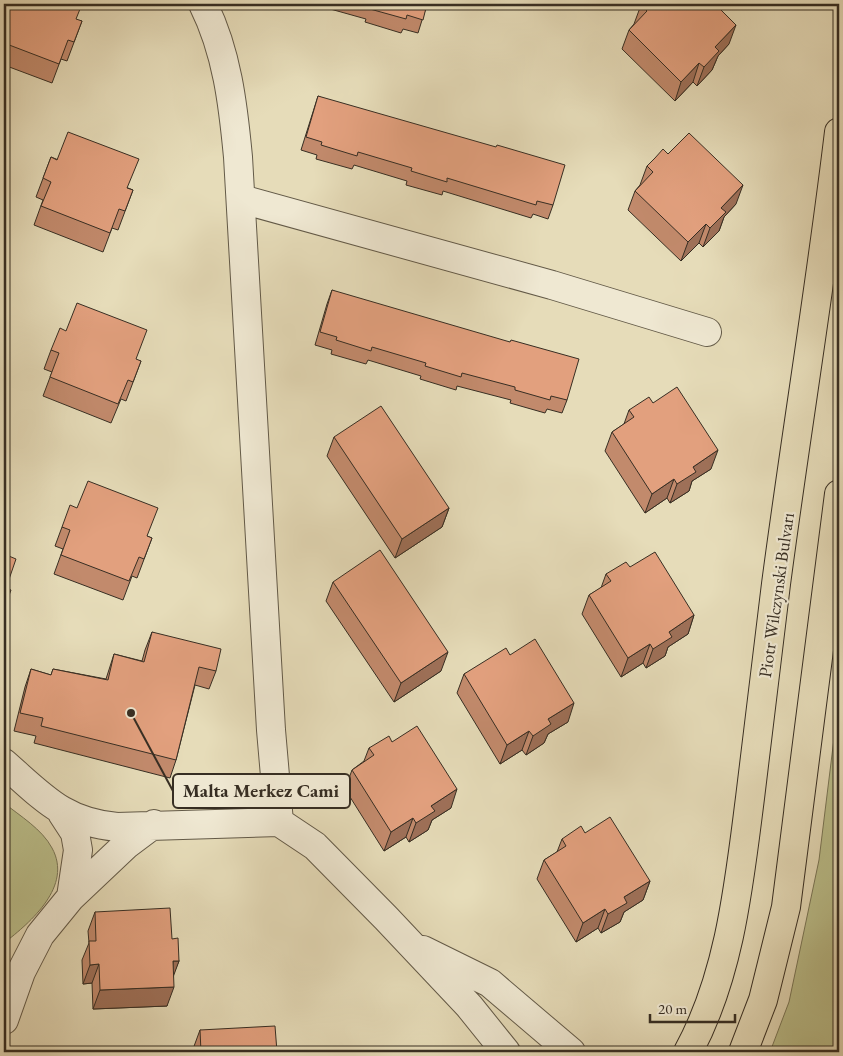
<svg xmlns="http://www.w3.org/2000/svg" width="843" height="1056" font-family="'EB Garamond',serif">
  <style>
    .green { fill: #bbbf8b; stroke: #797657 }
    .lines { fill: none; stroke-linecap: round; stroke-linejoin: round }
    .street-casing { stroke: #635a48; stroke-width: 30 }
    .primary-casing { stroke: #372e23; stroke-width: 30 }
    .street { stroke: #efe8d2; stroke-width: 28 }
    .primary { stroke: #e6dcb9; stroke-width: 28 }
    .wall { fill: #c28a6c; stroke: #372e23 }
    .shaded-wall { fill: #9e7058; stroke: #372e23 }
    .building { fill: #e2a07e; stroke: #372e23 }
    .labels { text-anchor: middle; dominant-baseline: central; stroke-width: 4.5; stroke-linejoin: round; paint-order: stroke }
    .street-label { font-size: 18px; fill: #372e23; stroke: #efe8d2 }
    .leader { fill: none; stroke: #372e23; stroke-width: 2 }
    .callout-dot { fill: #372e23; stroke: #efe8d2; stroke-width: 2 }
    .callout { fill: #efe8d2; stroke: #372e23; stroke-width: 2 }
    .callout-label { font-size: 19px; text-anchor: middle; font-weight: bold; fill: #372e23 }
  </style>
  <rect width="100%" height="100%" fill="#e6dcb9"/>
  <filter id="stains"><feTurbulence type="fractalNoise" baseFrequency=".004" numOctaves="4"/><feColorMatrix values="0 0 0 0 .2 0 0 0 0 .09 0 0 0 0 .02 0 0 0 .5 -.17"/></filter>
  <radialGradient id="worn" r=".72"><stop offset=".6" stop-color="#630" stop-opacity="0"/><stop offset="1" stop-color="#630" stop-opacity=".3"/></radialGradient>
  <path class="green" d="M839,698V1052H770L789,1002L819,860Z
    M4,803C20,816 42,829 52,848C73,886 31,922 4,943Z"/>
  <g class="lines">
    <g class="street-casing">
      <path id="street" d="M203,4C227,52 233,104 238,157L271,730L279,822
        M241,199L552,285L707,332
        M4,763C43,797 63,822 117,827L279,822L315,846L386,918L469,1006L506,1052
        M62,813L75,833L78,850L71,897
        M423,950L490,983L571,1052
        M4,1020L21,972L40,935L71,897L126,845L154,824"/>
    </g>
    <g class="primary-casing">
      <path id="primary" d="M688,1052C730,975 739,884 750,798C759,727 767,655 776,584C796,433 821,283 839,132
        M743,1052L763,1000L786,907L839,494"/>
    </g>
    <use href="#street" class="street"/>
    <use href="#primary" class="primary"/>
  </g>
  <path class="wall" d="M4,4L76,20L82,21L67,61L61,59L52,83L4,65Z
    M297,4H427L418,33L403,29L401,33L365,22L366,19L316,5L315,9Z
    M641,5L729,44L718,56L712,70L697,86L693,82L675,101L622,49L629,30L634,24Z
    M318,96L553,205L548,219L533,214L531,218L443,191L442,195L406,185L407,181L354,165L352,169L316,159L317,155L301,150Z
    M668,154L736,204L724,217L719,231L703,247L699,243L681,261L628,210L635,191L640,185L647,166Z
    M51,157L133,190L118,230L112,228L103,252L34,225L43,200L36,197Z
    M332,290L567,400L562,413L547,409L545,413L510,403L511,400L457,386L456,390L420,379L421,376L368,360L366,364L331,354L332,350L315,345L327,304Z
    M51,350L136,360L141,361L126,401L121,399L111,423L43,396L52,372L44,369Z
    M653,403L711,469L692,481L689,491L670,503L667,498L645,513L605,451L612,432L624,424L629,410Z
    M334,437L449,508L442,527L395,558L327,456Z
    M62,527L147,536L152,538L137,578L132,576L123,600L54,574L63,549L55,546Z
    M630,567L694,615L688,634L668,647L665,656L646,668L643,663L621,677L582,614L589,595L601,588L606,574Z
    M333,582L441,671L394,702L326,601Z
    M152,632L216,671L209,689L195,685L176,760L170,778L34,743L36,736L14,731L25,687L31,669L51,675L53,669L106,679L114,654L142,661L145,650Z
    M510,655L568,722L548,734L544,743L526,755L522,750L500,764L457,693L464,674Z
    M392,742L451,808L432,820L428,830L409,842L406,837L384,851L345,789L352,770L364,761L369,748Z
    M585,833L650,881L643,900L624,912L620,922L601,933L598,928L576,942L537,879L544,860L557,852L562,839Z
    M95,912L172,939L179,961L173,975L167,1006L93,1009L92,983L83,984L82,960L89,943L88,931Z
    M200,1030L277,1052H194L193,1049Z"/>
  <path class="shaded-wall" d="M736,25L729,44L718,56L712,70L697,86L704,67L715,47Z
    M699,63L693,82L675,101L681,82Z
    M743,185L736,204L724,217L719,231L703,247L710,228L721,208Z
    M706,224L699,243L681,261L688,242Z
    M718,450L711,469L692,481L689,491L670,503L677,484L693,467Z
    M674,479L667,498L645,513L652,494Z
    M449,508L442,527L395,558L402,539Z
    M694,615L688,634L668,647L665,656L646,668L653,649L669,632Z
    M650,644L643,663L621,677L628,658Z
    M448,652L441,671L394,702L401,683Z
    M574,703L568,722L548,734L544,743L526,755L533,736L548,719Z
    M529,731L522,750L500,764L507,745Z
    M457,789L451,808L432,820L428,830L409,842L416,823L431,806Z
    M413,818L406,837L384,851L391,832Z
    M650,881L643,900L624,912L620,922L601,933L608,914L624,897Z
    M605,909L598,928L576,942L583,923Z
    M173,961H179L172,980Z
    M99,964L92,983L83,984L90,965Z
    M174,987L167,1006L93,1009L100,990Z"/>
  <path class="building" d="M4,4H82L76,19L82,21L74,42L68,40L59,64L4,43Z
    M363,4H427L423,20L407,15L406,19L370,9L371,6Z
    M642,4H715L736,25L715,47L719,51L704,67L699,63L681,82L629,30L647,11L641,5Z
    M318,96L496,147L497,145L565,165L553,205L537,201L536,205L447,178V182L411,171L412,168L358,152L357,156L321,145L322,142L306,137Z
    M68,132L139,159L127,188L133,190L125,211L119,209L110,233L41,206L51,182L43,178L51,157L57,160Z
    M689,133L743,185L721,208L726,212L710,228L706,224L688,242L635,191L653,172L647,166L655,158L663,149L668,154Z
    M332,290L510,342L511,340L579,359L567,400L551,396L550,400L515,390V387L462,373L461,377L425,366L426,363L372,347L371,351L336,340L337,337L320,332Z
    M77,303L147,330L136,359L141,361L133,382L128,380L118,404L50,377L59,353L51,350L60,328L66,331Z
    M677,387L718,450L693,467L696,472L677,484L674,479L652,494L612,432L634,417L629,410L649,397L653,403Z
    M381,406L449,508L402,539L334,437Z
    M88,481L158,508L147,536L152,538L144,559L139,557L129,581L61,555L70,530L62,527L70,505L77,508Z
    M380,550L448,652L401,683L333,582Z
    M655,552L694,615L669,632L672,637L653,649L650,644L628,658L589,595L611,581L606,574L626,562L630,567Z
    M4,554L16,559L6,588L11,590L4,609Z
    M152,632L221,649L216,671L199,667L176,760L41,726L43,718L20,713L31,669L51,675L53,669L108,680L114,654L144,662Z
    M535,639L574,703L548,719L551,724L533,736L529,731L507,745L464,674L506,648L510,655Z
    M417,726L457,789L431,806L435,811L416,823L413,818L391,832L352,770L374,755L369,748L389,736L392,742Z
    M610,817L650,881L624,897L627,903L608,914L605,909L583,923L544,860L566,846L562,839L581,826L585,833Z
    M170,908L172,939L178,938L179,961H173L174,987L100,990L99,964L90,965L89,941H96L95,912Z
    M275,1026L277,1052H201L200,1030Z"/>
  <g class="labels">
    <g class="street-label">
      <text transform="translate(776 595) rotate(-82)">Piotr Wilczynski Bulvarı</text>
    </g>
  </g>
  <path class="leader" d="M131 713L173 791"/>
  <circle class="callout-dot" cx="131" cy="713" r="5"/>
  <rect class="callout" x="173" y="774" width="177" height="34" rx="5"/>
  <g class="callout-label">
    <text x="261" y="797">Malta Merkez Cami</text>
  </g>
  <rect width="843" height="1056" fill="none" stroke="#e6dcb9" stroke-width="20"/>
  <rect x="5" y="5" width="833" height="1046" fill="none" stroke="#372e23" stroke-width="2.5"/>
  <rect x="10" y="10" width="823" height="1036" fill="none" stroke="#372e23"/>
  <path d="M650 1014v8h85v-8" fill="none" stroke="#372e23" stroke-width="2.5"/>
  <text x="658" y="1014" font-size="15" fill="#372e23" stroke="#efe8d2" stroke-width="4" paint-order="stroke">20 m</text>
  <rect width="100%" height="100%" filter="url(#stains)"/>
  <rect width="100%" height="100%" fill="url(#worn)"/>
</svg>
